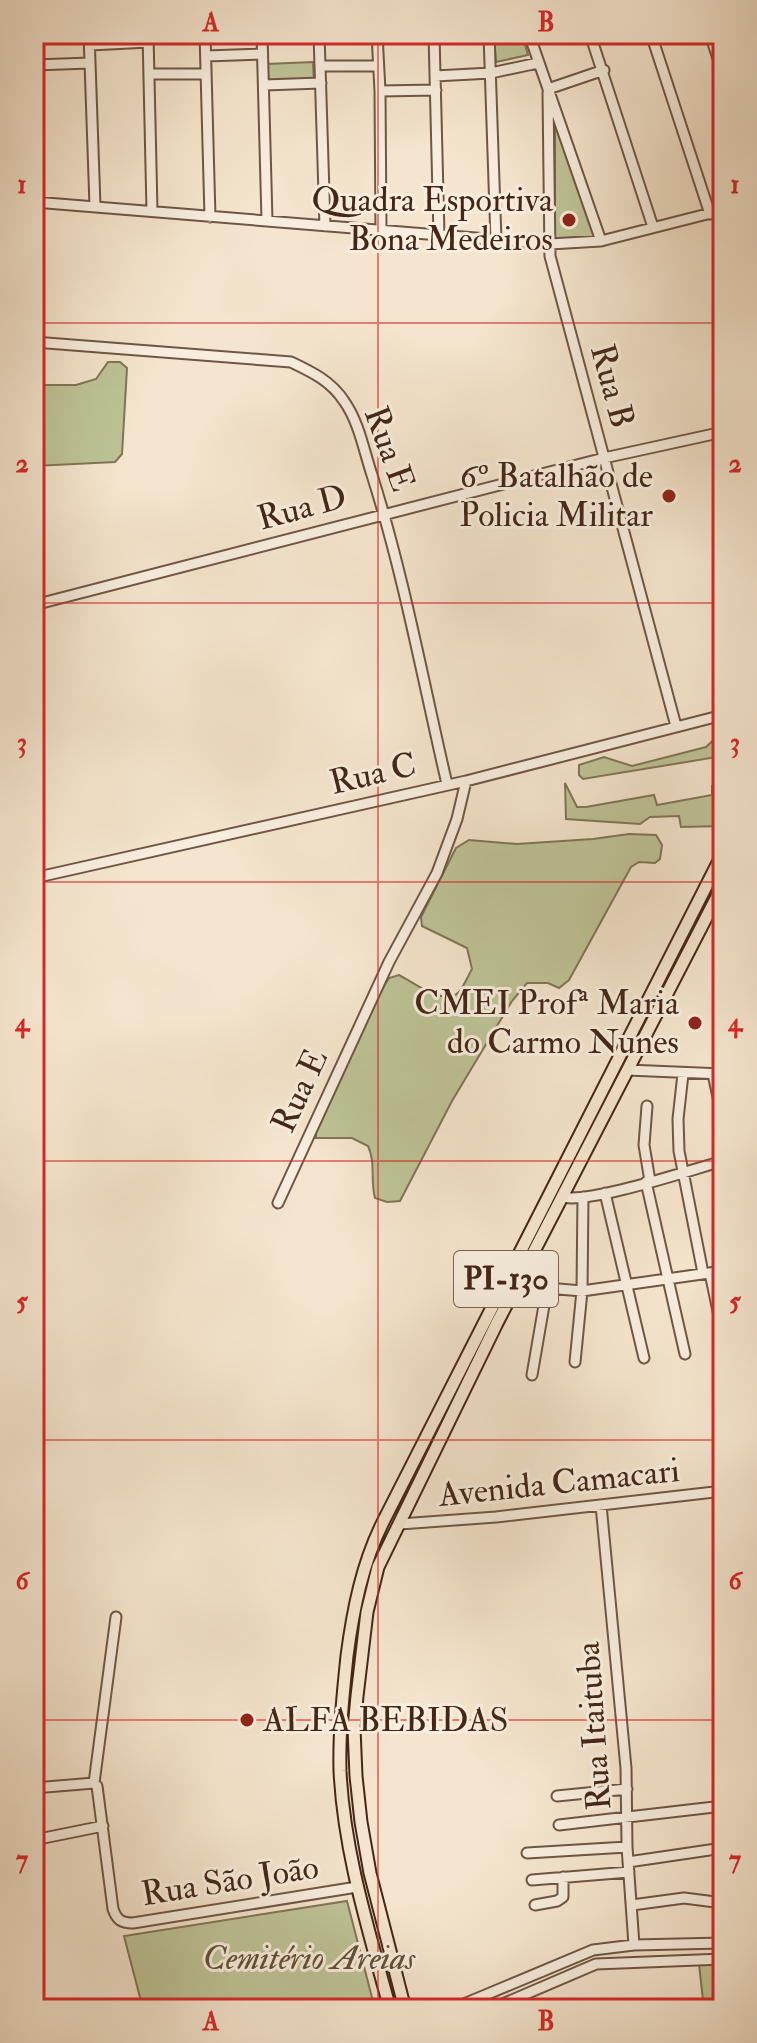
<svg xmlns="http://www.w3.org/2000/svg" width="757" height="2043" font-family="'IM FELL Double Pica',serif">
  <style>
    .green { fill: #bec497; stroke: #817556; stroke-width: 2 }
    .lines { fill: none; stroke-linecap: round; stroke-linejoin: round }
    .minor-casing { stroke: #705644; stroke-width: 13 }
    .major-casing { stroke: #442616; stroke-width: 15 }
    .minor { stroke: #f8eedf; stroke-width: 9 }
    .major { stroke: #f5e5ce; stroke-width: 11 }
    .grid { fill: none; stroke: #d62828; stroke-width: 2; stroke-opacity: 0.55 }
    .poi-dot { fill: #8f2418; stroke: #f8eedf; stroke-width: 3 }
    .labels { text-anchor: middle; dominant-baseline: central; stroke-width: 6; stroke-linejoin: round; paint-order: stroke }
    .shield { fill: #f8eedf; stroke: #7a6252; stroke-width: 2 }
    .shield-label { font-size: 32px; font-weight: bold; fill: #442616 }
    .poi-label { font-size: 34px; fill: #442616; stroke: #f8eedf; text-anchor: end }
    .street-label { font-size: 34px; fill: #442616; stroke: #f8eedf }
    .park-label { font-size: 34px; font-style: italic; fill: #624e36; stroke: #f8eedf }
    .neatline { fill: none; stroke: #d62828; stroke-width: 3 }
    .grid-label { font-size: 26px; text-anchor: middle; font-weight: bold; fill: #d62828 }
  </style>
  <rect width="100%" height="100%" fill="#f5e5ce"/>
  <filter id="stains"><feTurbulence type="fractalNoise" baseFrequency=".0025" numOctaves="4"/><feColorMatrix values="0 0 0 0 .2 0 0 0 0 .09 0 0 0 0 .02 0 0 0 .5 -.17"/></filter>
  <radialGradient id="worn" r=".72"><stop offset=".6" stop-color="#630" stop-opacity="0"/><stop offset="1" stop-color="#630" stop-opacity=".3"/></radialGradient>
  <path class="green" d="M494,34H522L528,55L496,62Z
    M313,62L314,82L266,83V64Z
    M555,122L595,238L555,242Z
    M108,362H120L127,368L122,454L115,462L34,466V385H76L96,379Z
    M723,731V756L583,779L579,775V765L604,757L632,766L706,747Z
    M565,783L577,807H586L654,795L657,805L712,795V786L723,784V826L681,827L679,816L650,817L640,824L566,819Z
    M629,834L656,835L662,845L660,859L655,863L639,862L631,867L569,980L559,988L548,983H527L512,1001L452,1101L400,1201L387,1202L375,1198C370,1180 376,1163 368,1146L352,1138H316V1130L380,992L389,978L399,975C413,982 444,1007 459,992C464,986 468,976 472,969L467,948L422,926L421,917L456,848L469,840L517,844L593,839Z
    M347,1901L375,2009H143L124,1936Z
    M699,1964H723V2009H704Z"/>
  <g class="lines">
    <g class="minor-casing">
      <path id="minor" d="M89,34L95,206
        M148,34L152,211
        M205,34L210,217
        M262,34L267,221
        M319,34L325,226
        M377,34L380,91L381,231
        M434,34L439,236
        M489,34L496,241
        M529,34L601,241
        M590,34L653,227
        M651,34L710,214
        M710,34L723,74
        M90,45L149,42
        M34,54L37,202
        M206,56L262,54
        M34,65L90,63
        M320,66H378
        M149,74H206
        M435,76L491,73L538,63
        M264,85L321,83
        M548,89L604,70
        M380,91L436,90
        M548,93L550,256L676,726
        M34,202L550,244L601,241L723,210
        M34,342L291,362C312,372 331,381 344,401C359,422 364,451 372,475C404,576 423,681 447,784
        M34,605L604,458L723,432
        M34,878L466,781L723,715
        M627,1070L723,1074
        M683,1074L678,1119L679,1151L703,1273
        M713,1074L723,1120
        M647,1106L644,1145L650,1181
        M646,1182L685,1354
        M605,1193L644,1358
        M562,1197C590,1204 690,1170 723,1161
        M278,1203L389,962L437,873L457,819L466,781
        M710,1273L723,1335
        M519,1280L547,1288L582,1291L723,1271
        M575,1362L582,1291L583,1197
        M532,1375L547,1288
        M601,1505L626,1768L627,1847L634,1945
        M400,1524L496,1517L723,1491
        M94,1783L116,1617
        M34,1788L94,1783L97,1786L113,1909C117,1920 121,1923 133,1923L357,1887
        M557,1796L627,1789
        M559,1825L723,1806
        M34,1840L103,1826
        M527,1853L627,1847
        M628,1862L723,1848
        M532,1880L629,1872
        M535,1905L557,1901L563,1897V1877
        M632,1905L684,1898L723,1903
        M452,2009L593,1950L634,1945L723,1943
        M491,2009L596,1964L723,1959"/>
    </g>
    <g class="major-casing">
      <path id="major" d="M390,2009C369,1931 344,1853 340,1771C339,1733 343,1695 347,1656C353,1610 362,1564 383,1522L723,853
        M405,2009L370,1873L361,1822L356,1776L354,1728L357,1696L367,1612L378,1567L497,1323L723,885"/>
    </g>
    <use href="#minor" class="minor"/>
    <use href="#major" class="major"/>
  </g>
  <path class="grid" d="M378,34V2009M34,323H723M34,603H723M34,882H723M34,1161H723M34,1440H723M34,1720H723"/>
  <g class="poi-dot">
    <circle cx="569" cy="220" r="8"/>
    <circle cx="669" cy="496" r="8"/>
    <circle cx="695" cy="1023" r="8"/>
    <circle cx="247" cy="1720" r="8"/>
  </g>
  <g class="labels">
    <rect class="shield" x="454" y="1251" width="104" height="56" rx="6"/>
    <g class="shield-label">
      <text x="506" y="1279">PI-130</text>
    </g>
    <g class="poi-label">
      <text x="553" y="200">Quadra Esportiva<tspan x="553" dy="39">Bona Medeiros</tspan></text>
      <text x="653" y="476">6º Batalhão de<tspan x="653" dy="39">Policia Militar</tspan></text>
      <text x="679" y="1003">CMEI Profª Maria<tspan x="679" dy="39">do Carmo Nunes</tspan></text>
      <text x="263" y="1720" text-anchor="start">ALFA BEBIDAS</text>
    </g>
    <g class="street-label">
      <text transform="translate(612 386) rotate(75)">Rua B</text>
      <text transform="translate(389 449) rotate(70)">Rua E</text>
      <text transform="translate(302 508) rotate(-15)">Rua D</text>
      <text transform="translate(373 774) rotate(-13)">Rua C</text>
      <text transform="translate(300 1091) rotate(-65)">Rua E</text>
      <text transform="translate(559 1483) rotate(-6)">Avenida Camacari</text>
      <text transform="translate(594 1726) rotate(-94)">Rua Itaituba</text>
      <text transform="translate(230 1881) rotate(-9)">Rua São João</text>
    </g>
    <g class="park-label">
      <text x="309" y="1958">Cemitério Areias</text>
    </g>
  </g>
  <rect width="757" height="2043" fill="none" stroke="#f5e5ce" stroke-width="88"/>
  <rect x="44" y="44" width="669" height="1955" class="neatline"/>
  <g class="grid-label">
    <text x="211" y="31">A</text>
    <text x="546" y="31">B</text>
    <text x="22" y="193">1</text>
    <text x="735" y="193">1</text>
    <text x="22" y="472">2</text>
    <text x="735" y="472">2</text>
    <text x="22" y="751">3</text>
    <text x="735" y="751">3</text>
    <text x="22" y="1031">4</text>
    <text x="735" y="1031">4</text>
    <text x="22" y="1310">5</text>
    <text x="735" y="1310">5</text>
    <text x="22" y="1589">6</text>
    <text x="735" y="1589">6</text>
    <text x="22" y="1868">7</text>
    <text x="735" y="1868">7</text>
    <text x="211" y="2030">A</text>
    <text x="546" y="2030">B</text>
  </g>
  <rect width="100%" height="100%" filter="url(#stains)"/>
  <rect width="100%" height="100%" fill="url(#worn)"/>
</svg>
